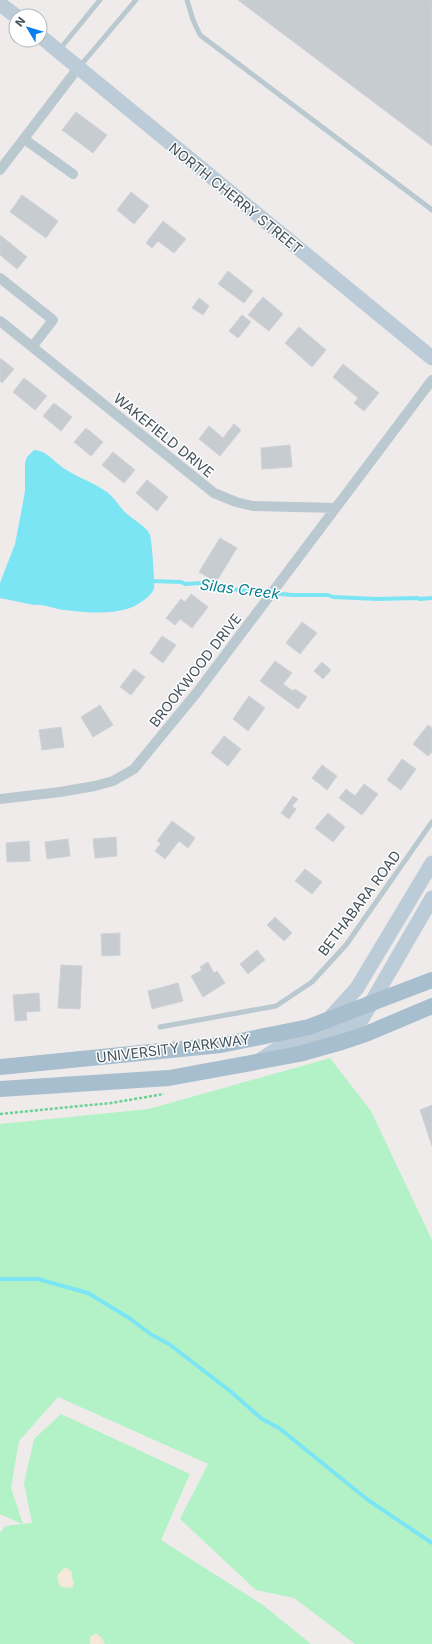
<svg xmlns="http://www.w3.org/2000/svg" width="432" height="1644" font-family="Inter,sans-serif">
  <style>
    .green { fill: #b3f2c6 }
    .sand { fill: #f3e8d9 }
    .water { fill: #7ce5f4 }
    .lines { fill: none; stroke-linecap: round; stroke-linejoin: round }
    .stream { stroke: #7ce5f4; stroke-width: 4 }
    .building { fill: #c7ccd1; stroke: #ced2d8 }
    .path { stroke: #68d395; stroke-width: 2.5; stroke-dasharray: 3 2; stroke-linecap: butt }
    .lane { stroke: #bac8d0; stroke-width: 5 }
    .street { stroke: #bac8d0; stroke-width: 10 }
    .secondary { stroke: #bbcbd7; stroke-width: 15 }
    .primary { stroke: #a7bece; stroke-width: 16 }
    .labels { text-anchor: middle; dominant-baseline: central; stroke-width: 3; stroke-linejoin: round; paint-order: stroke }
    .street-label { font-size: 14px; fill: #42515a; stroke: #fff }
    .water-label { font-size: 15px; font-style: italic; fill: #037f8f; stroke: #fff }
  </style>
  <rect width="100%" height="100%" fill="#efebeb"/>
  <path class="green" d="M330,1058L371,1111L432,1240V1644H355L294,1598L256,1590L180,1519L208,1464L58,1397L19,1441L11,1488L23,1524L32,1523L24,1483L34,1439L61,1414L190,1474L161,1540L263,1605L311,1644H0V1533L5,1526L22,1524L0,1514V1124L149,1109Z"/>
  <path class="sand" d="M64,1568H67L72,1572V1577L74,1583L72,1588L61,1587L58,1582L57,1576Z
    M96,1633L101,1637L105,1644H90V1637Z"/>
  <path class="water" d="M34,450C47,451 52,460 62,467C76,477 93,482 107,492C115,498 120,508 127,514C134,520 147,527 150,535C152,540 155,585 154,589C150,598 136,606 127,609C108,615 77,612 58,609C49,607 42,604 34,605L0,598V583L15,544L21,513L25,491V463L27,457Z"/>
  <g class="lines">
    <path class="stream" d="M150,581L181,582L185,584L201,583L238,590L292,595H328L333,597L378,599L417,598L420,599L432,598
      M0,1279H38L88,1293L129,1318L152,1335L169,1344L230,1391L262,1419L279,1428L368,1500L432,1543"/>
  </g>
  <path class="building" d="M238,0H432V146Z
    M76,112L107,135L93,153L62,130Z
    M131,192L149,206L134,224L117,210Z
    M22,195L58,221L46,238L10,212Z
    M163,221L186,239L174,253L158,241L152,248L146,243Z
    M0,235L27,257L17,269L0,255Z
    M228,271L253,291L244,303L218,284Z
    M263,297L283,314L269,331L248,315Z
    M199,298L209,306L203,315L192,308Z
    M242,315L251,322L238,338L229,331Z
    M299,327L326,350L312,367L285,343Z
    M0,358L14,369L2,383L0,381Z
    M343,364L379,393L364,411L354,403L358,398L333,377Z
    M24,378L47,396L35,410L13,392Z
    M54,403L72,417L61,431L43,416Z
    M234,424L241,430L220,456L199,439L209,426L223,438Z
    M86,428L103,442L91,456L74,442Z
    M290,445L292,467L262,469L261,448Z
    M113,452L135,470L124,483L102,465Z
    M147,480L168,497L157,511L136,493Z
    M220,538L237,548L216,582L199,572Z
    M191,594L208,607L192,628L180,619L175,625L166,618L181,599L185,602Z
    M302,622L317,633L300,654L286,643Z
    M162,636L176,645L163,663L150,653Z
    M275,661L292,673L283,684L293,691L295,689L307,697L298,709L260,681Z
    M322,662L331,670L323,679L314,671Z
    M134,669L145,677L131,695L120,687Z
    M249,696L265,708L248,731L233,719Z
    M100,705L113,725L93,737L81,717Z
    M428,725L432,728V752L428,756L413,744Z
    M61,727L64,747L42,750L39,730Z
    M224,736L241,749L228,766L211,753Z
    M402,759L416,769L401,790L387,780Z
    M322,765L337,776L327,790L312,778Z
    M364,784L378,794L362,815L339,798L346,789L355,796Z
    M293,796L298,799L292,806L296,809L289,819L281,813Z
    M328,813L345,827L333,842L315,828Z
    M172,821L195,838L188,848L179,841L165,859L155,851L161,843L157,841Z
    M116,837L117,856L95,858L93,839Z
    M68,839L70,856L47,859L45,842Z
    M29,841L30,861L7,862L6,843Z
    M305,869L322,882L312,894L295,881Z
    M275,917L292,933L284,941L267,925Z
    M120,933V955L102,956L101,934Z
    M257,950L265,960L248,974L240,964Z
    M208,962L214,973L217,971L225,983L203,997L191,976L202,970L200,967Z
    M61,965L82,966L80,1009L58,1008Z
    M178,983L183,1001L152,1009L148,991Z
    M39,993L40,1011L26,1012L27,1020L15,1021L13,995Z
    M432,1105V1146L420,1110Z"/>
  <g class="lines">
    <path class="path" d="M0,1114L111,1103L164,1094"/>
    <path class="lane" d="M187,0L193,20L200,35L432,210
      M60,49L100,0
      M80,66L136,0
      M160,1027L276,1006L312,982L346,945L432,822"/>
    <path class="street" d="M24,139L73,174
      M0,170L78,68
      M0,278L53,320L32,347
      M0,321L214,493L236,502L253,506L336,508
      M0,799L60,792L95,786L113,781L134,769L198,691L432,380"/>
    <path class="secondary" d="M0,4L16,16
      M40,36L432,358
      M328,1020L357,988L432,863
      M259,1061C266,1057 273,1051 280,1048C303,1038 345,1036 362,1019L432,898"/>
    <path class="primary" d="M0,1067L221,1045L309,1027L432,980
      M0,1089L169,1078L256,1062L299,1054L342,1042L366,1034L432,1006"/>
  </g>
  <g class="labels">
    <g class="street-label">
      <text transform="translate(236 198) rotate(39)">NORTH CHERRY STREET</text>
      <text transform="translate(164 435) rotate(39)">WAKEFIELD DRIVE</text>
      <text transform="translate(195 670) rotate(-52)">BROOKWOOD DRIVE</text>
      <text transform="translate(359 903) rotate(-53)">BETHABARA ROAD</text>
      <text transform="translate(173 1048) rotate(-7)">UNIVERSITY PARKWAY</text>
    </g>
    <g class="water-label">
      <text transform="translate(240 589) rotate(7)">Silas Creek</text>
    </g>
  </g>
  <g transform="translate(28 28) rotate(308)"><circle r="19" fill="#ffffff" stroke="#b3b9bd"/>
  <path d="M0-3L7 15L0 10L-7 15Z" fill="#087fec"/>
  <text y="-6" font-size="11" font-weight="bold" text-anchor="middle" fill="#42515a">N</text>
  </g>
</svg>
